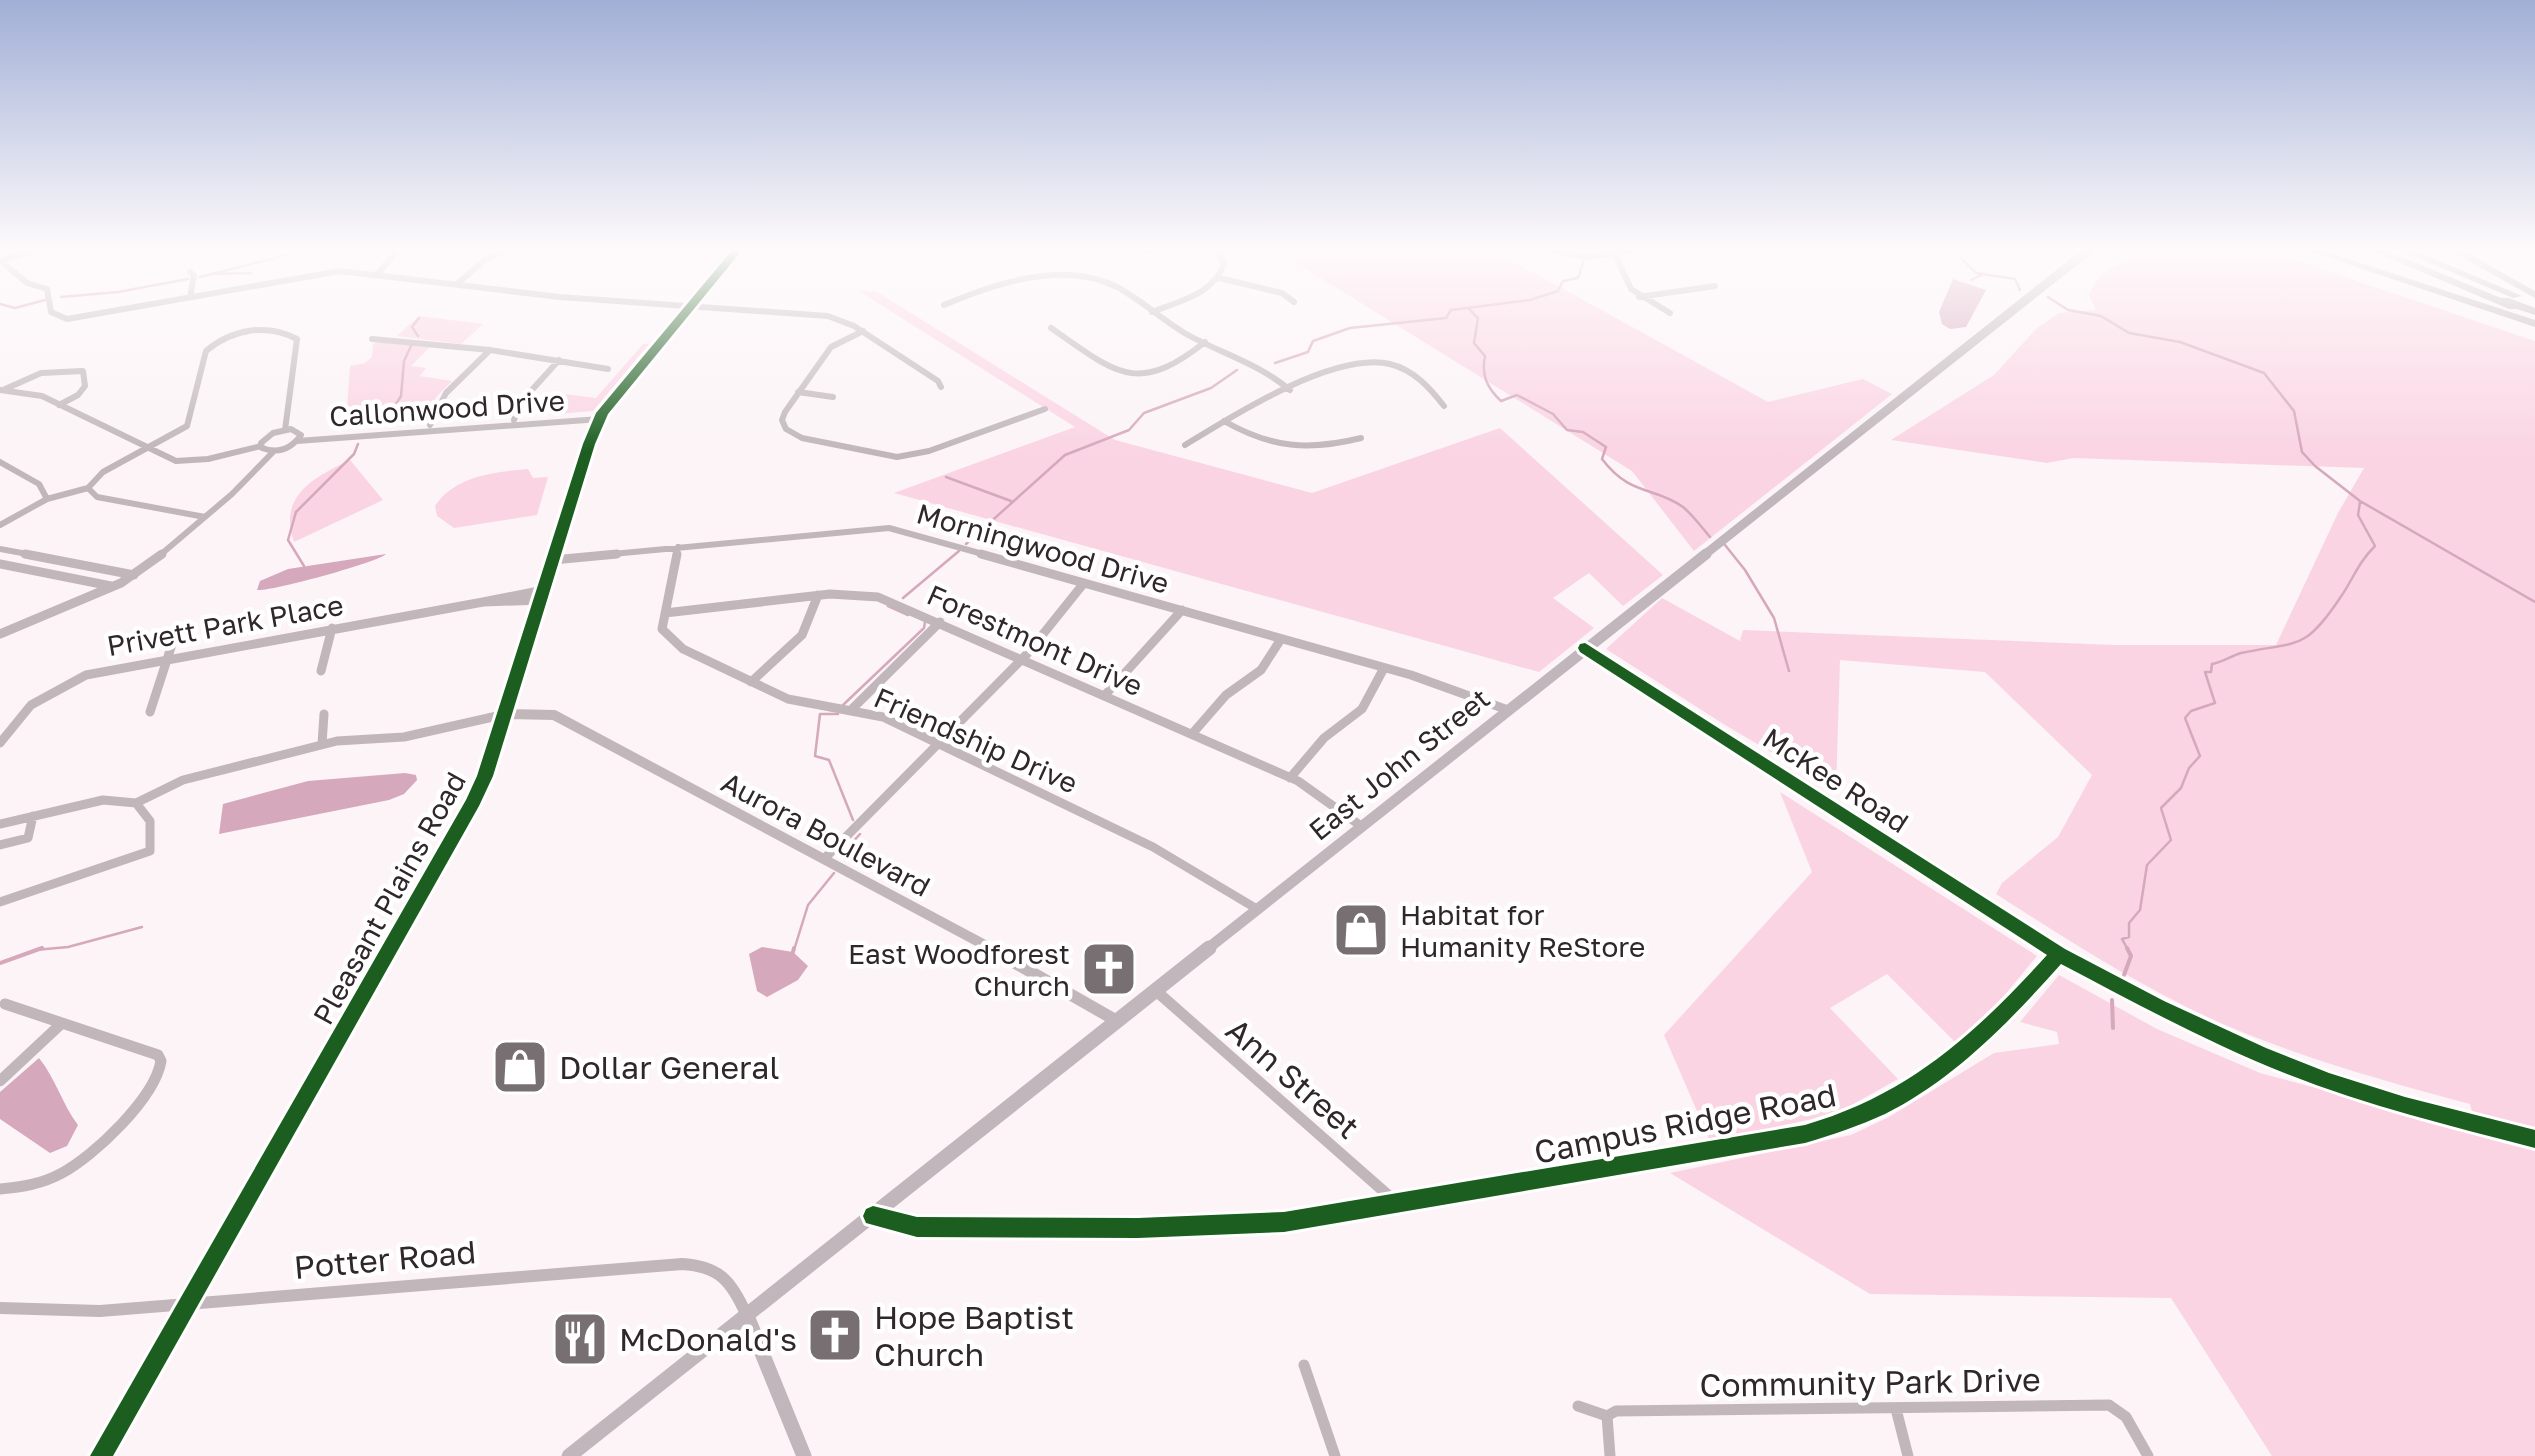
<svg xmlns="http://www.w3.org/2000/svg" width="2535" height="1456" font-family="'Golos Text',sans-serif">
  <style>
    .green { fill: #fad4e3 }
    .water { fill: #d6a8bc }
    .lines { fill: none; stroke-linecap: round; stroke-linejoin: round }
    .stream-far1 { stroke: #d6a8bc; stroke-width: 2.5 }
    .stream { stroke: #d6a8bc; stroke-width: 4 }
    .minor-far2 { stroke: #c1b7bb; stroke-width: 6 }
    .minor-far1 { stroke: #c1b7bb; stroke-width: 9 }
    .minor { stroke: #c1b7bb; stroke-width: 11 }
    .tertiary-far2 { stroke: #c1b7bb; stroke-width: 8 }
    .tertiary-far1 { stroke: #c1b7bb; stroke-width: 10 }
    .tertiary { stroke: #c1b7bb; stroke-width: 12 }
    .secondary-far2 { stroke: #c0b6bb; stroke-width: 9 }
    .secondary-far1 { stroke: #c0b6bb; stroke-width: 11 }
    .secondary { stroke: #c0b6bb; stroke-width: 15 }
    .motorway { fill: #bfb3b7; fill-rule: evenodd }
    .cycleway-casing { stroke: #fff; stroke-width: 6 }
    .cycleway { fill: #1b5e20; fill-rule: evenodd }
    .labels { text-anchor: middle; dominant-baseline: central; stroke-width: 9; stroke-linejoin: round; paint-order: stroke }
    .street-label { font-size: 28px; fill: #2f272a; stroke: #fff }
    .poi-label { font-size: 28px; fill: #2f272a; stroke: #fff; text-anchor: start }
    .near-poi-label { font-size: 32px; fill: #2f272a; stroke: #fff; text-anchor: start }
    .near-street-label { font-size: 32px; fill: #2f272a; stroke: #fff }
  </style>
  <rect width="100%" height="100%" fill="#fcf4f7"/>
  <path class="green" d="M1274,249H1491L1768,402L1863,379L1892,394L1694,551L1632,471Z
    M2145,249H2262L2535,341V1127L2472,1112L2470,1104C2391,1083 2313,1061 2237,1030C2151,994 2074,944 1996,894L2002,883L2058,837L2092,775L1985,672L1840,660L1836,790L1725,725L1606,649L1662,598L1740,641L1743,630L2114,645H2276L2338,513L2364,468L2073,458L2047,463L1891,440L1994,375L2036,329L2059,313L2096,310L2089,295C2104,261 2122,269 2145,249Z
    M857,290L877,292L1115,440L1312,493L1500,428L1663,575L1623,606L1589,573L1553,598L1594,628L1539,672L894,493L1075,427Z
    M419,316L483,324L461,344L397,336Z
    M379,342L430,347L411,366L426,368L420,376L452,381L437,396L423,423L386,426L396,405L347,408L350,366L365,363L372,357L373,344Z
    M643,344H649L593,411L556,414L564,394L596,398Z
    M350,460L383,500L294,542C278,497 312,478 350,460Z
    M528,469L533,478L548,477L537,515L454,528L437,516L435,506C455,476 495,472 528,469Z
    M1780,792L2037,956L1984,1020L1956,1043L1887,974L1830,1008L1898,1079L1850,1106L1812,1119L1710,1141L1664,1035L1812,872Z
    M2059,975L2157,1029L2260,1073L2535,1146V1456H2272L2171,1298L1870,1294L1670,1173L1851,1135L1889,1117L1994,1053L2059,1044L2057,1032L2020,1022Z"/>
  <path class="water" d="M1953,279L1986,290L1966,327L1950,329L1942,324L1939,312Z
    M386,554C379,562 270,592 257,590L260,581L288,569Z
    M405,773L416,775L417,780L404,794L389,800L219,834L223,804L308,781Z
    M762,947L793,952L808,966L798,980L767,997L757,991L749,954Z
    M39,1058C56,1079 62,1104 78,1125L67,1146L50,1153L0,1119V1092Z"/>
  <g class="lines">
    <path class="stream-far1" d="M1952,249L1976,273L2015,279L2020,290
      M215,274L251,273
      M200,277L310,249
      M1971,280L1981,275
      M61,297L118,292L188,279
      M2048,297L2068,310L2101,316L2129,333L2180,342L2264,373L2294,411L2302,452L2315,466L2360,501L2535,602
      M0,304L15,308L45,300
      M1468,308L1478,318L1474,343L1485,356C1481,375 1487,388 1501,401L1517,395L1553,414L1567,430L1583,432L1606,447L1602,459C1631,497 1654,486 1683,507C1693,515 1702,528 1710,537
      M418,336L412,327L419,318
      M1275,363L1308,352L1313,341L1350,328L1446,318L1451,310L1530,300L1558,291L1563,281L1578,278L1584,260
      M384,423L401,396L404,361L411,346
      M946,477L1011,501
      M966,544L1065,455L1129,430L1144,413L1211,388L1237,370
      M1725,545L1745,570L1774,618L1789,671
      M304,566L288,540L296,512L354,454L358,444
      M903,598L959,551
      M888,606L908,615
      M843,705L924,628L925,622
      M838,714H820L815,756L829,760L853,820
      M845,860L850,845L860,834
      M35,950L68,947L142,927
      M794,950L808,905L834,873
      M2128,950L2122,939L2129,937V923L2140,910L2147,865L2171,840L2161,808L2181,788L2189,768L2200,756L2185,718L2191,711L2215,703L2205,672H2211L2212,664C2223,662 2231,656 2241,653C2298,641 2304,652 2340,598C2354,578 2357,564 2375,546L2358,515L2360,502"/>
    <path class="stream" d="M793,952L794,948
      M0,963L42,948
      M2124,975L2131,956L2127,948
      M2112,1000L2113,1028"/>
    <path class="minor-far2" d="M1546,249L1588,257L1637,249
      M1146,251L1151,249
      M1615,255L1631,289L1670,313
      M0,260L27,283L47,289L51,312L67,319L340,271L560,297L828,316L854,326L938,381L941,387
      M1,261L38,249
      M190,272L194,276L190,297
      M377,275L398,249
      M1219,278L1282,293L1294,302
      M457,284L485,260L508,249
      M1639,297L1715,286
      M944,305C996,283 1063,260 1117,287C1142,300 1163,321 1188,335C1223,354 1259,364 1290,390
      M1152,312C1179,301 1213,295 1224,264L1217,249
      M1051,328C1115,372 1136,397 1205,342
      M863,331L831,347L785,412L782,420L786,429L802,438L897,457L929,451L1045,409
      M372,339L490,350L608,369
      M0,390L42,396L176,461L208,459L261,446
      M3,390L41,373L83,371L85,386L78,395L59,405
      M798,392L833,397
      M514,420L521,402L559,360
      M1224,421C1271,448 1309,451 1361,438
      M430,425L446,393L490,350
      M291,429L301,435C291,449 278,454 262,448L261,443L273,433Z
      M297,441L600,419
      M1185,445C1232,416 1334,351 1390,364C1414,370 1430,388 1444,406
      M0,462L39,484L47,499
      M205,517L97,497L88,488L103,472L187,426L206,351C232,329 267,323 297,339L285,430
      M0,525L47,499L88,488
      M0,549L38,556
      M159,556L232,494L274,451
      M591,556L889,528L990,556
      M676,556L678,547"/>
    <path class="minor-far1" d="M25,554L134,575
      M677,554L662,629L683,649L788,699L883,717L1153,847L1257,909
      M981,554L1411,675L1508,710
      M553,560L617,554
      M0,564L111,586
      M541,600L483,602L544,590
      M665,613L830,594L878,597L1298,781L1361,826
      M0,634L121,583L162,554
      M321,671L332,628
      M751,682L802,635L818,595
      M1105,695L1182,610
      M851,710L940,622
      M150,712L176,632
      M1192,734L1226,695L1261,670L1281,639
      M0,743L31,705L86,675L483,602
      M322,744L324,714
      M1290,778L1324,738L1362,709L1384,668
      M136,803L183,780L337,741L404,737L506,714
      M0,824L103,800L136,803
      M0,845L28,838L33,816
      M825,858L1027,654L1084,583
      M0,902L150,851V821L136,803"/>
    <path class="minor" d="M1155,990L1397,1203
      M0,1081L62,1023
      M0,1189C22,1187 42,1184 62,1173C94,1156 155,1098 161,1061L158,1055L5,1004
      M1304,1365L1335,1456
      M1578,1406L1607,1416
      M1896,1409L1908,1456
      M1607,1416L1616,1411L2109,1405L2126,1417L2148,1456
      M1607,1416L1610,1456"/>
    <path class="tertiary-far2" d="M554,556L602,413L738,249"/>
    <path class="tertiary-far1" d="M1585,648L2053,950
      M506,714L554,715L994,950
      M389,950L485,776L555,554"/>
    <path class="tertiary" d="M989,948L1117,1021
      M2049,948C2197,1043 2366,1096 2535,1139
      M873,1216L917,1227L1138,1228L1284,1222L1805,1134C1911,1103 1986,1035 2059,954
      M0,1308L100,1311L682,1264C720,1266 732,1282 747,1316
      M101,1456L390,948"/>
    <path class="secondary-far2" d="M1703,556L2090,249"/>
    <path class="secondary-far1" d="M1206,950L1706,554"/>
    <path class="secondary" d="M747,1316L804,1456
      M569,1456L1209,948"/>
    <path class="motorway" d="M2303,249H2318L2535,320V327Z
      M2368,249H2382L2501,298H2509L2535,308V315L2517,309H2509Z
      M2397,249H2411L2522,296L2513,298Z
      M2447,249H2460L2535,291V298Z"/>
    <g class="cycleway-casing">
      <path id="cycleway" d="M733,249H743L608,414L595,444L493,776L479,806L113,1456H90L466,800L477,776L583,444L596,413Z
        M1585,643L2065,949L2164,1001L2266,1048L2329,1073L2405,1097L2535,1130V1148C2451,1126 2368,1106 2287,1074C2209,1043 2135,1003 2061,964C2010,1021 1955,1079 1885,1114C1859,1126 1832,1135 1805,1143L1284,1232L1138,1238L917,1237L866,1223L863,1216L866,1209L873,1206L917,1217L1138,1218L1284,1212L1805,1125C1910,1094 1975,1034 2047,955L1580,652L1578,648L1580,644Z"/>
    </g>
    <use href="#cycleway" class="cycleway"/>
  </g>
  <linearGradient id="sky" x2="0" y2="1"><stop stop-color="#a1afd6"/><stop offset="0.55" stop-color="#fefafb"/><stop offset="1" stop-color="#fefafb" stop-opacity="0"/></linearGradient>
  <rect width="2535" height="453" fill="url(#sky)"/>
  <defs>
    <g id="shop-square" transform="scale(2.875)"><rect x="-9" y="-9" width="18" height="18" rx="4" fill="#776f72" stroke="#fff"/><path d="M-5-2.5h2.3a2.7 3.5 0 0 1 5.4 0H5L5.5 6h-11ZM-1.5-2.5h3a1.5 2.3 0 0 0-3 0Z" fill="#fff"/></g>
    <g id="church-square" transform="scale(2.875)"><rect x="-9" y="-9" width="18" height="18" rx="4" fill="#776f72" stroke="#fff"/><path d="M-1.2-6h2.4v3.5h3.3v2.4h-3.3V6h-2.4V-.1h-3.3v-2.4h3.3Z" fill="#fff"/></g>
    <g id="restaurant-square" transform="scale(2.875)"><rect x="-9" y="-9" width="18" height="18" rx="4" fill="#776f72" stroke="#fff"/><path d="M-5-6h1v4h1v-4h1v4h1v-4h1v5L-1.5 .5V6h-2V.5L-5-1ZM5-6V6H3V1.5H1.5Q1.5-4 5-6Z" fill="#fff"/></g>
  </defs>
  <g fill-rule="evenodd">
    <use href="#shop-square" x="1361" y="930"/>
    <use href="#church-square" x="1109" y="969"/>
    <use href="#shop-square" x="520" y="1067"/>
    <use href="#church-square" x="835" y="1335"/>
    <use href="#restaurant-square" x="580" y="1339"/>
  </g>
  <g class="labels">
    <g class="street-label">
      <text transform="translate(447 408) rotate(-4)">Callonwood Drive</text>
      <text transform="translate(1043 548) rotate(16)">Morningwood Drive</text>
      <text transform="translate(225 625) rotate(-10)">Privett Park Place</text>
      <text transform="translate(1035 640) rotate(24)">Forestmont Drive</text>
      <text transform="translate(976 740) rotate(24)">Friendship Drive</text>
      <text transform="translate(1399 764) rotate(-39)">East John Street</text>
      <text transform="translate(1836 780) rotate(33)">McKee Road</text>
      <text transform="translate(826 834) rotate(28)">Aurora Boulevard</text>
      <text transform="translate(389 898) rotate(-61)">Pleasant Plains Road</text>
    </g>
    <g class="poi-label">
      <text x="1400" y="914">Habitat for<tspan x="1400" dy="32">Humanity ReStore</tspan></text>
      <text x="1070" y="953" text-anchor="end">East Woodforest<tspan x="1070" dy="32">Church</tspan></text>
    </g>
    <g class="near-poi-label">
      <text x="559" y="1067">Dollar General</text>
      <text x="874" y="1317">Hope Baptist<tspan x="874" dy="37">Church</tspan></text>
      <text x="619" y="1339">McDonald's</text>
    </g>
    <g class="near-street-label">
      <text transform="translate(1293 1078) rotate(41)">Ann Street</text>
      <text transform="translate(1685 1123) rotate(-11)">Campus Ridge Road</text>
      <text transform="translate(385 1259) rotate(-5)">Potter Road</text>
      <text transform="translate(1870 1382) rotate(-1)">Community Park Drive</text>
    </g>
  </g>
</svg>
